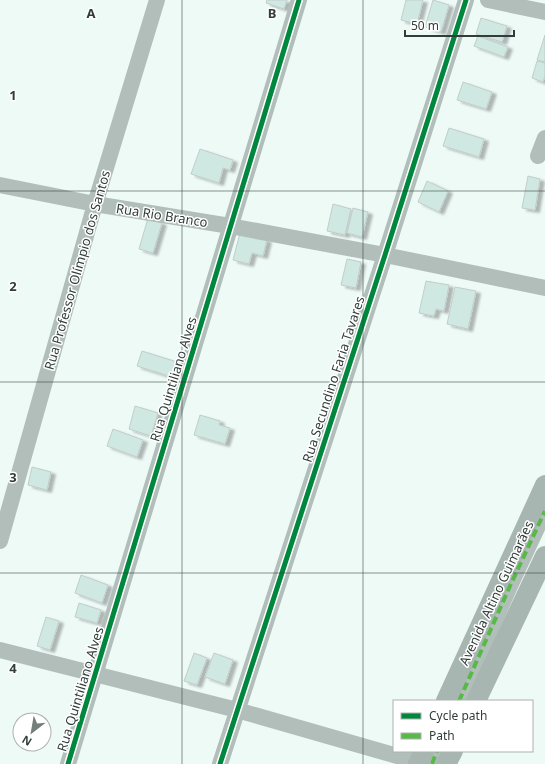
<svg xmlns="http://www.w3.org/2000/svg" width="545" height="764" font-family="'Noto Sans',sans-serif">
  <style>
    .building { fill: #d0e8e2; stroke: #c1cdc9; filter: url(#shadow) }
    .lines { fill: none; stroke-linecap: round; stroke-linejoin: round }
    .minor { stroke: #b2beba; stroke-width: 16 }
    .major { stroke: #a8b6b2; stroke-width: 20 }
    .quiet { stroke: #58b947; stroke-width: 4; stroke-dasharray: 8 4; stroke-linecap: butt }
    .cycleway-casing { stroke: #fff; stroke-width: 8 }
    .cycleway { stroke: #00873e; stroke-width: 5 }
    .grid { fill: none; stroke: #303d39; stroke-width: 1; stroke-opacity: 0.55 }
    .labels { text-anchor: middle; dominant-baseline: central; stroke-width: 3; stroke-linejoin: round; paint-order: stroke }
    .street-label { font-size: 13px; fill: #303d39; stroke: #fff }
    .grid-label { font-size: 13px; text-anchor: middle; font-weight: bold; fill: #303d39; stroke: #fff; stroke-width: 3; stroke-linejoin: round; paint-order: stroke }
  </style>
  <defs>
    <filter id="shadow"><feDropShadow dx="4.5" dy="2.5" stdDeviation="1" flood-color="#0004"/></filter>
  </defs>
  <rect width="100%" height="100%" fill="#eefaf6"/>
  <path class="building" d="M267,0H287L284,9L266,3Z
    M406,0H423L417,24L401,20Z
    M433,0L449,5L441,32L425,27Z
    M481,18L507,26L502,42L476,34Z
    M545,35V62L537,60Z
    M478,36L508,47L504,57L474,46Z
    M537,61L545,63V76L543,82L532,78Z
    M463,82L492,92L486,109L457,100Z
    M449,128L484,139L479,157L443,146Z
    M200,149L233,160L230,170L223,168L219,183L191,174Z
    M528,176L540,179L535,210L522,208Z
    M427,181L448,191L439,212L418,202Z
    M333,204L351,209L345,235L327,231Z
    M353,208L368,212L362,237L347,233Z
    M148,218L162,223L153,253L139,249Z
    M240,233L267,240L263,256L252,253L249,264L233,260Z
    M347,259L361,262L356,288L341,285Z
    M426,281L449,285L444,311L436,309L434,316L419,313Z
    M455,287L476,291L468,329L447,324Z
    M142,351L177,362L172,377L137,366Z
    M135,406L158,413L151,436L129,429Z
    M200,415L220,421L219,425L230,428L225,444L194,435Z
    M113,429L143,440L137,457L107,446Z
    M32,467L51,472L47,490L28,485Z
    M81,575L108,585L102,603L75,593Z
    M79,603L101,610L97,623L75,617Z
    M46,617L59,621L50,650L37,646Z
    M194,653L207,658L197,685L184,681Z
    M214,653L233,660L225,684L205,677Z"/>
  <g class="lines">
    <path class="minor" d="M488,0L545,12
      M538,156L545,138
      M0,185L95,204L230,226L385,255L545,288
      M0,541L95,204L157,0
      M0,650L237,710L425,764
      M459,701L510,586L545,511
      M68,764L299,0
      M220,764L385,255L466,0
      M432,764L437,751"/>
    <path class="major" d="M446,701L545,485
      M476,701L545,556
      M418,764L424,751
      M446,764L453,751"/>
    <path class="quiet" d="M459,701L510,586L545,511
      M432,764L437,751"/>
    <g class="cycleway-casing">
      <path id="cycleway" d="M68,764L299,0
        M220,764L385,255L466,0"/>
    </g>
    <use href="#cycleway" class="cycleway"/>
  </g>
  <path class="grid" d="M182,0V764M363,0V764M0,191H545M0,382H545M0,573H545"/>
  <g class="labels">
    <g class="street-label">
      <text transform="translate(162 215) rotate(9)">Rua Rio Branco</text>
      <text transform="translate(77 270) rotate(-74)">Rua Professor Olímpio dos Santos</text>
      <text transform="translate(173 379) rotate(-73)">Rua Quintiliano Alves</text>
      <text transform="translate(333 379) rotate(-72)">Rua Secundino Faria Tavares</text>
      <text transform="translate(496 593) rotate(-65)">Avenida Altino Guimarães</text>
      <text transform="translate(80 689) rotate(-73)">Rua Quintiliano Alves</text>
    </g>
  </g>
  <g class="grid-label">
    <text x="91" y="18">A</text>
    <text x="272" y="18">B</text>
    <text x="13" y="100">1</text>
    <text x="13" y="291">2</text>
    <text x="13" y="482">3</text>
    <text x="13" y="673">4</text>
  </g>
  <rect x="393" y="700" width="140" height="52" fill="#ffffff" stroke="#acb1b0"/>
  <rect x="401" y="713" width="20" height="6" fill="#00873e" stroke="#acb1b0"/>
  <text x="429" y="720" font-size="12" fill="#303d39">Cycle path</text>
  <rect x="401" y="733" width="20" height="6" fill="#58b947" stroke="#acb1b0"/>
  <text x="429" y="740" font-size="12" fill="#303d39">Path</text>
  <g transform="translate(32 732) rotate(211)"><circle r="19" fill="#ffffff" stroke="#acb1b0"/>
  <path d="M0-3L7 15L0 10L-7 15Z" fill="#727f7b"/>
  <text y="-6" font-size="11" font-weight="bold" text-anchor="middle" fill="#303d39">N</text>
  </g>
  <path d="M405 30v6h109v-6" fill="none" stroke="#303d39" stroke-width="2"/>
  <text x="411" y="30" font-size="12" fill="#303d39" stroke="#ffffff" stroke-width="3" paint-order="stroke">50 m</text>
</svg>
